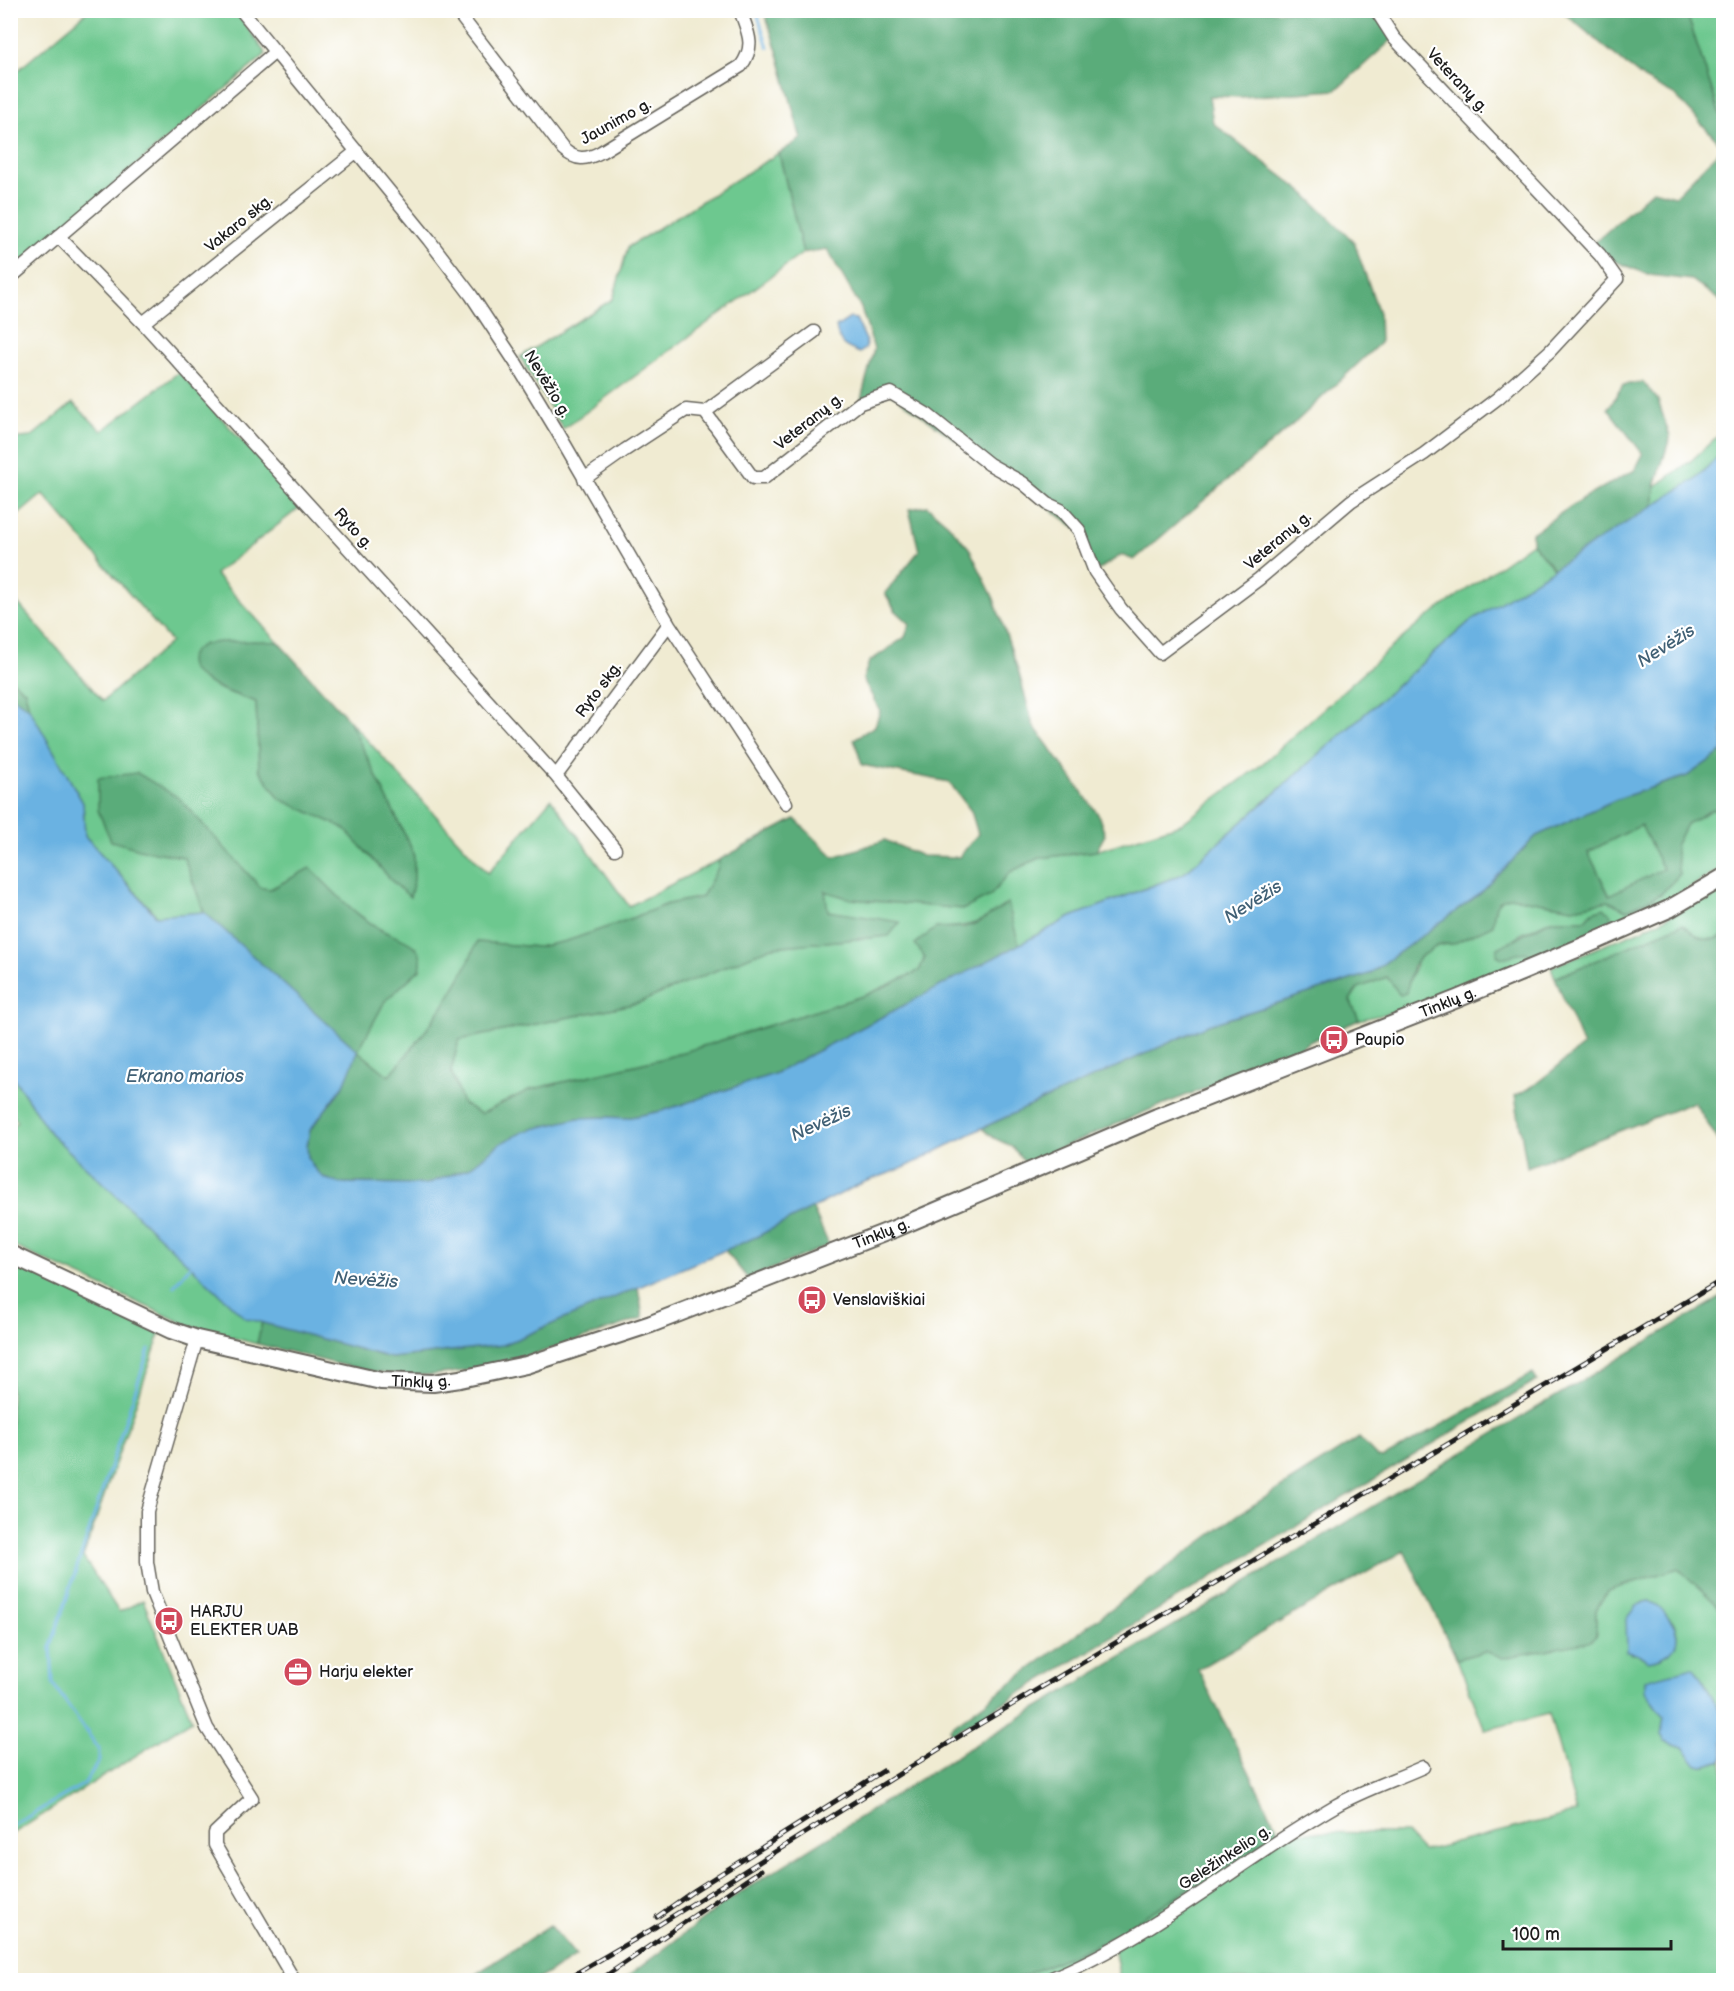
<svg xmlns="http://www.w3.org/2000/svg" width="1734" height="1991" font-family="'Balsamiq Sans',sans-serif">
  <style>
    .green { fill: #6dc88f; stroke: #447256; stroke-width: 1.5; fill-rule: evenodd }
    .forest { fill: #5aac7a; stroke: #3b644b; stroke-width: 1.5; fill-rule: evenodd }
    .water { fill: #6bb2e2; stroke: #44677f; stroke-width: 1.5 }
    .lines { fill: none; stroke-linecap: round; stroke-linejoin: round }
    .stream { stroke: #6bb2e2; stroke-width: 3 }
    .minor-casing { stroke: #66645c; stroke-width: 15 }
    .secondary-casing { stroke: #66645c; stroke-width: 20 }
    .minor { stroke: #fff; stroke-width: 12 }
    .secondary { stroke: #fff; stroke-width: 16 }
    .rail-casing { stroke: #1c1c1c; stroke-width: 5 }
    .rail { stroke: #fff; stroke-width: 3; stroke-dasharray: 9; stroke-linecap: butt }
    .labels { text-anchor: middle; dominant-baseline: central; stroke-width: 4.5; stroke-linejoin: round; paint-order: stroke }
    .street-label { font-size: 16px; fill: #1c1c1c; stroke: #fff }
    .poi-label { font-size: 16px; fill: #1c1c1c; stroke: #fff; text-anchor: start }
    .water-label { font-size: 18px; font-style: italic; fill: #406075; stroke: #fff }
  </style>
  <rect width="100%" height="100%" fill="#fff"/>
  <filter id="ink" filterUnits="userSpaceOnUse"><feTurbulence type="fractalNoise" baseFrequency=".0167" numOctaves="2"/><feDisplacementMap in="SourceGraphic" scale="12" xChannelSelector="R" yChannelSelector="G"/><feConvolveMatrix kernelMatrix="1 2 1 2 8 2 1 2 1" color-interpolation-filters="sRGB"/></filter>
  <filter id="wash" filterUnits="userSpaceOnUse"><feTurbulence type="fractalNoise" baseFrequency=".008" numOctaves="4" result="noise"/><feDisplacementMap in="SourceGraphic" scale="24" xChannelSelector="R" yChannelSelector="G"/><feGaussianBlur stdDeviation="1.35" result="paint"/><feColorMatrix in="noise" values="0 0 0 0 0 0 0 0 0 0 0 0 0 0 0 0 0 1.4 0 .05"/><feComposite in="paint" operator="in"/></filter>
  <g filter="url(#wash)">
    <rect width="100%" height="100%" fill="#f0ebd2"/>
    <path class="green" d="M88,11H236L266,54L11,272L10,77Z
      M1686,11H1723V124Z
      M779,153L803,253L563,429L520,357L613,299L628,247Z
      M179,372L302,506L215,574L278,642L204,644L190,666C203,687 234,694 256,702L259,769L280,799L344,828L395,884L414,854L349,720L488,873L551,799L629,906L719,860L718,868L702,897L668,904L620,923L567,941L538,947L477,942C457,993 424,1035 389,1076L358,1051L385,1001L420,969V954L414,947L378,928L351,909L310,869L270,889L261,888L179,799L143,850L184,857L204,912L157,916L85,836L83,803L29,708L25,691L11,679L10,594L103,701L171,642L43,494L11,521L10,439L31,437L73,403L102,431Z
      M1723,431V452L1694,480L1653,506L1655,487L1693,459Z
      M1532,543L1554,569L1469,622L1183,874L1071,917L1019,945L1007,904C980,924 970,927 936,928L919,971L866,995L665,1058L529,1090L481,1114L463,1104L451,1071L459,1040L638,1003L772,947L888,936L900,923L827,911L825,891L851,899L964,909L990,896L1010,872L1039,858L1096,851L1181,824L1261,765L1386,652L1425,619Z
      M1713,809L1723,817V867C1687,891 1649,909 1609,927L1593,912L1585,920H1550L1519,935L1516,954L1526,952L1529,954L1531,959L1398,1011L1359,1020L1350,1000L1358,988L1387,977L1400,994L1406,993C1413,966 1420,944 1453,944L1501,899L1510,897L1573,908L1608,901L1627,910L1661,894L1679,875L1675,846L1686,824Z
      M1641,825L1663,869L1610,896L1588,852Z
      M1723,890V936C1705,945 1697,936 1682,924L1555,978L1551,967L1643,929Z
      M11,1074L50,1133L245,1317L262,1322L257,1344L192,1327L11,1245L10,1130L17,1122L11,1111Z
      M11,1254L161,1331L83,1557L119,1612L143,1600L192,1720L11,1835Z
      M1678,1568L1718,1605L1723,1614V1716L1701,1677L1645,1691L1664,1716L1662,1735L1665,1741L1683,1747L1698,1765H1706L1723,1760V1980H1120L1114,1948L1047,1980H1013L1105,1941L1279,1832L1406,1833L1423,1851L1577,1812L1549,1714L1485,1730L1457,1659L1486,1651L1503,1658L1596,1636V1610L1607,1591ZM1649,1602C1656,1603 1660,1607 1664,1613C1667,1616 1672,1620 1674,1624C1686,1647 1656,1672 1637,1653H1632L1627,1643L1636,1605Z"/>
    <path class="forest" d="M1566,10L1686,11L1723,124V303L1692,280L1649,275L1600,255L1591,246L1653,190L1675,196L1723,147L1676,96L1644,79L1565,14Z
      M764,11H1376L1394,38L1336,90L1242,97L1209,96L1213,123L1304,193L1354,242L1379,313L1380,343L1298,420L1134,560L1121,555L1095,572L1079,530L891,393L860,403L874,349L861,308L827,249L803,253L779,153L801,139L779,57Z
      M1643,382L1658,400L1670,437L1655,487L1653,506L1554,569L1532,543V533L1582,499L1635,470L1643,454L1608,409L1623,385Z
      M927,506L948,524L969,548L994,599L1018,670L1033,725L1098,814L1105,835L1096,851L1039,858L1010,872L990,896L964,909L851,899L825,891L828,911L900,922L889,936L772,947L638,1003L459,1040L451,1071L463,1104L481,1114L529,1090L665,1058L866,995L919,971L925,958L915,944L936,928L964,927L978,923L1008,903L1019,945L774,1074L662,1111L626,1118L607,1117L578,1118L483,1158L469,1168L427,1184L338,1183L324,1178L314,1168L308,1158L307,1146L310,1130L344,1085L357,1051L204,912L184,857L143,850L111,841L98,810V778L137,773L179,798L261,888L271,889L310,868C331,889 352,912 377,928C389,935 405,938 415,947C422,953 422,961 420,969L385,1001L358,1051L389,1076C424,1035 457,993 477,942L538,947L567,941L619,923L668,904L702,897L718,868L719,860L795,819L834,857L885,840L922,856L959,857L978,834L971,811L949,782L862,765L854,739L875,726L880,711L863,679L869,662L905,637L910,624L895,610L885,593L919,551L909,509Z
      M253,641L278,642L349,720L414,854V880L410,897L395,884L344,828L280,799L259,769L256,702C241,696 177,678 191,655C194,650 200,645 206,644C221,641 238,642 253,641Z
      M11,679L25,691L29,708L11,696Z
      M1723,751V817L1713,809L1686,824L1675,846L1679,875L1661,894L1627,910L1608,901L1573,908L1510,897C1493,901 1495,909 1493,925L1453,944H1440L1421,956L1413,966L1406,993L1400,995L1387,977L1358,988L1350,1000L1359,1020L1307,1043L1294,1054L1154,1108L1026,1163L1011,1146L994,1138L982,1128L1208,1025L1369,974L1481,893L1536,836L1617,799L1687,776ZM1641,825L1663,869L1609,895L1588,852Z
      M1604,908L1611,915L1609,927L1531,959L1529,954L1526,952L1502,958L1497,955L1498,948L1551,920H1585L1593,912Z
      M1682,924C1697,936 1705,945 1723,936V1148L1694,1102L1527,1167L1515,1096L1533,1086L1583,1046L1555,978Z
      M812,1207L829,1245L748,1279L724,1249L756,1237Z
      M638,1287L643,1318C565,1344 465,1386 382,1373C342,1367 297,1353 257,1344L262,1322L391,1358L503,1345Z
      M1723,1296V1614L1717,1605L1678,1568L1607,1591L1596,1610V1636L1589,1642L1503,1658L1486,1651L1457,1659L1404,1551L1198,1669L1279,1832L1105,1941L1013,1980H623L730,1899L963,1752Z
      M1533,1373L1537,1381L952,1734L949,1729L1239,1514L1359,1438L1377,1457L1383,1458Z
      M550,1925L576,1956L537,1980H467Z"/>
    <path class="water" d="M850,318L856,319L866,340V348L860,353C844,347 839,345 836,327Z
      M1723,452V751L1687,776L1617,799L1536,836L1481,893L1369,974L1208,1025L982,1128L906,1167L862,1183L756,1237L503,1345L391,1358L245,1318L50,1133L11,1074V696L29,708L83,803L85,836L156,916L204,912L358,1051L344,1085L310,1130L307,1146L308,1158L314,1168L324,1178L338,1183L427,1184L469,1168L501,1143L525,1131L578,1118L607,1117L626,1118L662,1111L774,1074L1071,917L1183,874L1469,622L1694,480Z
      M1649,1602C1658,1603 1662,1610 1668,1617C1686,1640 1675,1657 1648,1661L1637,1653L1627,1651L1626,1618L1636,1605Z
      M1693,1667L1701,1677L1723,1716V1760L1706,1765H1697L1683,1747L1665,1741L1661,1735L1664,1716L1645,1691V1680Z"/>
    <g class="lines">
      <path class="stream" d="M756,10L768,47
        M174,1286L190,1266
        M10,1827L84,1784L99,1761V1749L53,1684L51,1646L149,1349"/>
    </g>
  </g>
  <g filter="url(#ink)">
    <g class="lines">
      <g class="minor-casing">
        <path id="minor" d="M241,10L429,240L471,295L514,360L557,431L669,624L786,803
          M456,10L563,149C576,161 586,160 601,152L741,66C756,45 748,33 740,10
          M59,237L143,323L556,776L615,849
          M10,278L275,52
          M143,323L357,151
          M705,412L814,332
          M584,479L625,450L686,410L705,412L753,478H764L860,403L891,393L928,415L989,464L1023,483L1048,504L1061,510L1079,530L1095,572L1121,609L1160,653L1259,579L1351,501L1424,454L1498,398L1550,351L1617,279L1600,255L1394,38L1376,10
          M556,776L669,624
          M197,1339L147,1511V1562L152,1592L207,1728L252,1798L215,1833V1845L294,1980
          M1047,1980C1151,1938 1238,1862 1335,1806C1363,1790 1394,1780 1423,1767"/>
      </g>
      <g class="secondary-casing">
        <g id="secondary">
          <path id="s1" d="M10,1254L171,1330L197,1339L381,1381L433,1383L460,1379L526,1365L651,1324L894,1229L1157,1117L1457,999L1598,940L1669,909L1724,877"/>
        </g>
      </g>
      <use href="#minor" class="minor"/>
      <use href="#secondary" class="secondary"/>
      <g class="rail-casing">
        <path id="rail" d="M657,1917L695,1890L883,1771
          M565,1980L649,1931L963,1734L1724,1279
          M600,1980L761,1870"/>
      </g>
      <use href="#rail" class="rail"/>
    </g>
  </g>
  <defs>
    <g id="bus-disc" transform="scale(1.5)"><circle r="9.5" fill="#d1495b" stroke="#fff"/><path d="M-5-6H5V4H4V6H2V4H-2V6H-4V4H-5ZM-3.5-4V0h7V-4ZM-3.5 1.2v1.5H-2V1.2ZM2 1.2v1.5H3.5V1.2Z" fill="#fff"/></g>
    <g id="office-disc" transform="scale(1.5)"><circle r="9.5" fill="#d1495b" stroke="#fff"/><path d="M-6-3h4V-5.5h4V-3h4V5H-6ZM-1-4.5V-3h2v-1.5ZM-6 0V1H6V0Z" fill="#fff"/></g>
  </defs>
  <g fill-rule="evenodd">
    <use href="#bus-disc" x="1334" y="1040"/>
    <use href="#bus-disc" x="812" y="1300"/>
    <use href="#bus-disc" x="169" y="1621"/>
    <use href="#office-disc" x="298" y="1672"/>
  </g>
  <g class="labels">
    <g class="street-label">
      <text transform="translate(1457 81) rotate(47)">Veteranų g.</text>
      <text transform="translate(616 122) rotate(-29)">Jaunimo g.</text>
      <text transform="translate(239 224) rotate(-39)">Vakaro skg.</text>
      <text transform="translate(547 384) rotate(59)">Nevėžio g.</text>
      <text transform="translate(809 422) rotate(-38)">Veteranų g.</text>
      <text transform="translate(353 529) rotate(48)">Ryto g.</text>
      <text transform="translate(1278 541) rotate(-40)">Veteranų g.</text>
      <text transform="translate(599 690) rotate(-53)">Ryto skg.</text>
      <text stroke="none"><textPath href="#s1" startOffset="1532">Tinklų g.</textPath></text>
      <text stroke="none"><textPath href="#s1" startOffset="920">Tinklų g.</textPath></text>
      <text stroke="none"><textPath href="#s1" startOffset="434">Tinklų g.</textPath></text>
      <text transform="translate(1225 1858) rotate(-33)">Geležinkelio g.</text>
    </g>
    <g class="poi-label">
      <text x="1355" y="1040">Paupio</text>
      <text x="833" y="1300">Venslaviškiai</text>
      <text x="190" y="1612">HARJU<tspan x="190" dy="18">ELEKTER UAB</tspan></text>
      <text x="319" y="1672">Harju elekter</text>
    </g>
    <g class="water-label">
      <text transform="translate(1666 646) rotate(-32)">Nevėžis</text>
      <text transform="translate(1253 902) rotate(-32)">Nevėžis</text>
      <text x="185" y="1076">Ekrano marios</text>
      <text transform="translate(821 1123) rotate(-25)">Nevėžis</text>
      <text transform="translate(366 1280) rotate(4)">Nevėžis</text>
    </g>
  </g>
  <rect width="1734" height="1991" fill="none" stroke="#fff" stroke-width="36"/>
  <path d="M1503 1940v9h168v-9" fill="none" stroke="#1c1c1c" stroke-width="3"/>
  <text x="1512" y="1940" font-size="18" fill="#1c1c1c" stroke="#ffffff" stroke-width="4.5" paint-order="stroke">100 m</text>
</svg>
